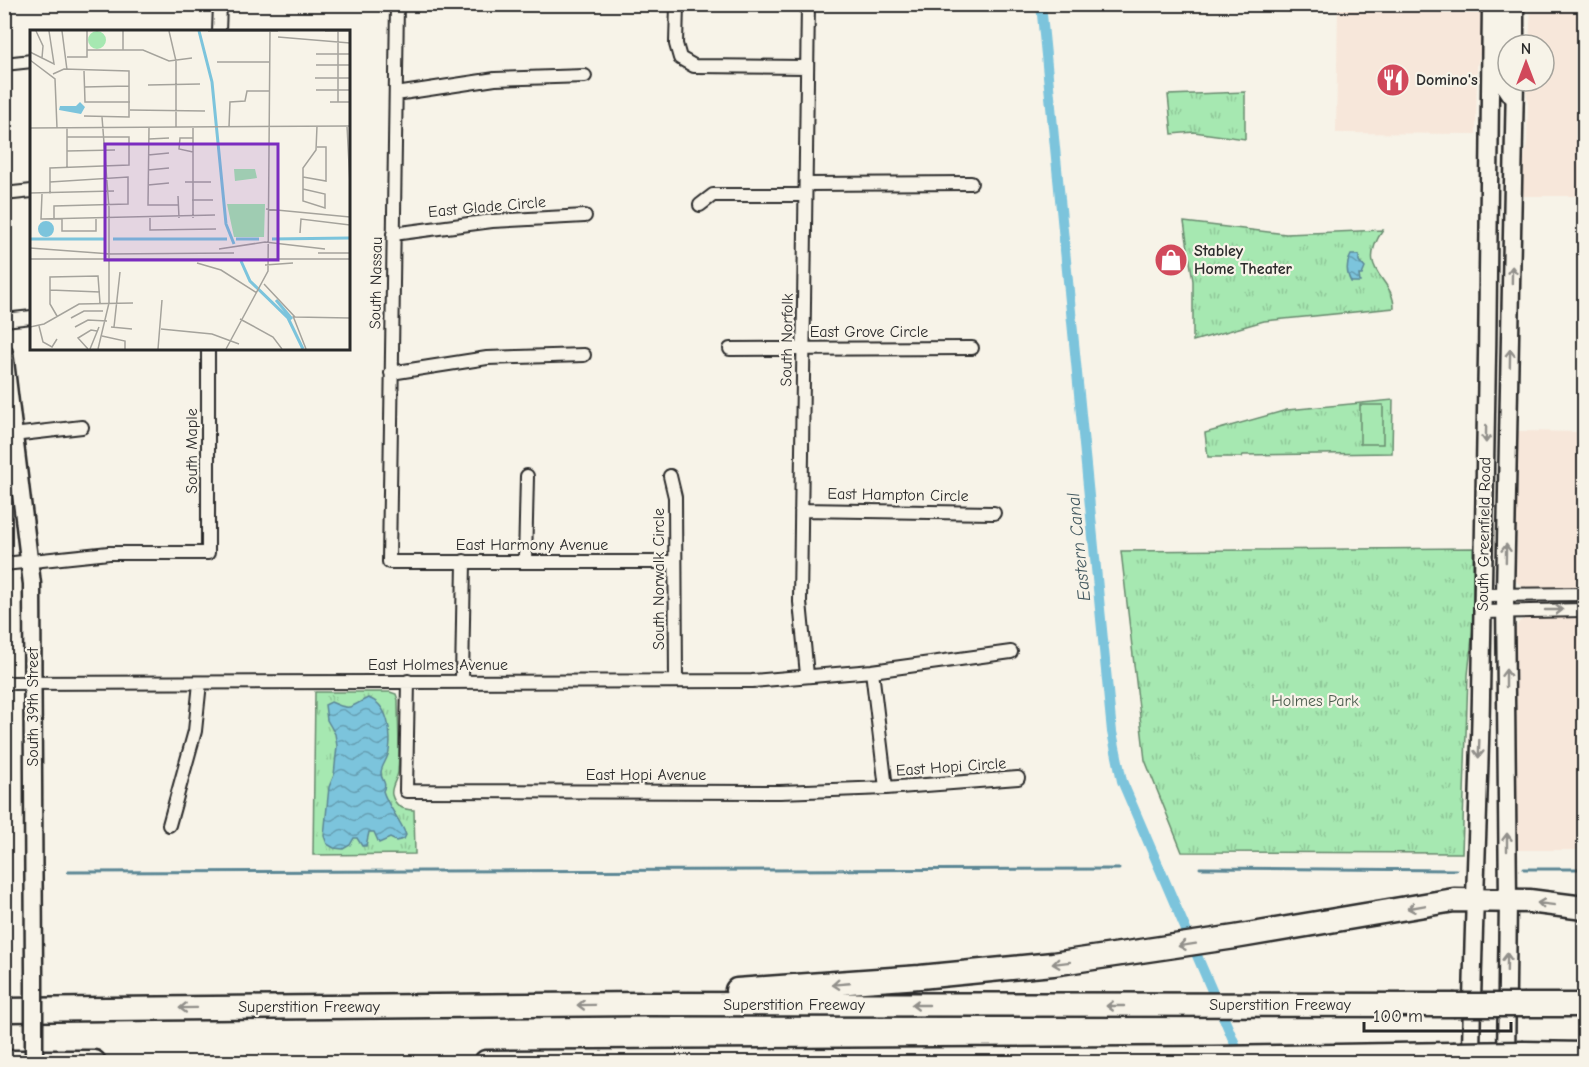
<svg xmlns="http://www.w3.org/2000/svg" width="1589" height="1067" font-family="'Comic Neue',sans-serif">
  <style>
    .built { fill: #f7e7da }
    .grass { fill: url(#grass-tufts); stroke: #688a6e; stroke-width: 1.5 }
    .pitch { fill: #a6e8b1; stroke: #688a6e; stroke-width: 1.5 }
    .water { fill: url(#water-waves); stroke: #5c8795; stroke-width: 1.5 }
    .lines { fill: none; stroke-linecap: round; stroke-linejoin: round }
    .stream { stroke: #5c8795; stroke-width: 3 }
    .canal { stroke: #7cc4dc; stroke-width: 10 }
    .street-casing { stroke: #2b2b2b; stroke-width: 16 }
    .secondary-casing { stroke: #2b2b2b; stroke-width: 21 }
    .highway-casing { stroke: #2b2b2b; stroke-width: 27 }
    .street { stroke: #f7f3e8; stroke-width: 12 }
    .secondary { stroke: #f7f3e8; stroke-width: 16 }
    .highway { stroke: #f7f3e8; stroke-width: 22 }
    .secondary-bridge-casing { stroke: #2b2b2b; stroke-width: 21; stroke-linecap: butt }
    .highway-bridge-casing { stroke: #2b2b2b; stroke-width: 27; stroke-linecap: butt }
    .secondary-bridge { stroke: #f7f3e8; stroke-width: 16 }
    .highway-bridge { stroke: #f7f3e8; stroke-width: 22 }
    .oneway { stroke: #918f8a }
    .labels { text-anchor: middle; dominant-baseline: central; stroke-width: 4.5; stroke-linejoin: round; paint-order: stroke }
    .poi-label { font-size: 16px; font-weight: bold; fill: #2b2b2b; stroke: #f7f3e8; text-anchor: start }
    .street-label { font-size: 16px; fill: #2b2b2b; stroke: #f7f3e8 }
    .park-label { font-size: 16px; fill: #4a5a4c; stroke: #f7f3e8 }
    .water-label { font-size: 18px; font-style: italic; fill: #435960; stroke: #f7f3e8 }
    .inset-river { fill: none; stroke: #7cc4dc; stroke-width: 3 }
    .inset-road { fill: none; stroke: #a5a39c; stroke-width: 1.5 }
    .view { fill: #7b2cbf; fill-opacity: 0.15; stroke: #7b2cbf; stroke-width: 3 }
    .inset-edge { fill: none; stroke: #2b2b2b; stroke-width: 3 }
  </style>
  <defs>
    <pattern id="grass-tufts" width="24" height="20" patternUnits="userSpaceOnUse" patternTransform="scale(1.5)"><rect width="24" height="20" fill="#a6e8b1"/><path d="M3 7l-1-3M5 7V3M7 7l1-3M15 17l-1-3M17 17v-4M19 17l1-3" fill="none" stroke="#8fc798"/></pattern>
    <pattern id="water-waves" width="16" height="10" patternUnits="userSpaceOnUse" patternTransform="scale(1.5)"><rect width="16" height="10" fill="#7cc4dc"/><path d="M0 5q4-4 8 0t8 0" fill="none" stroke="#669fb3"/></pattern>
  </defs>
  <rect width="100%" height="100%" fill="#f7f3e8"/>
  <filter id="ink" filterUnits="userSpaceOnUse"><feTurbulence type="fractalNoise" baseFrequency=".0167" numOctaves="2"/><feDisplacementMap in="SourceGraphic" scale="12" xChannelSelector="R" yChannelSelector="G"/><feConvolveMatrix kernelMatrix="1 2 1 2 8 2 1 2 1" color-interpolation-filters="sRGB"/></filter>
  <g filter="url(#ink)">
    <path class="built" d="M1338,5H1480L1482,45L1477,67L1476,134L1336,133Z
      M1531,5H1584V196H1522L1523,163L1527,143L1528,105L1525,81H1544V45H1529Z
      M1518,431L1584,432V589L1527,588L1522,587L1516,581Z
      M1529,616H1584V850H1517L1516,628L1519,622Z"/>
    <path class="grass" d="M1245,92V139L1194,132L1172,134L1168,95Z
      M1184,222L1286,234L1383,230C1354,272 1394,276 1394,308L1264,321L1193,341V281Z
      M1393,400L1392,453L1243,455L1242,457H1208L1205,433L1287,410Z
      M1473,548V628L1468,675L1462,853L1182,852L1145,760L1121,551Z
      M315,692H390L396,694L398,700C398,724 400,749 398,772C397,780 390,787 392,795C395,806 404,810 414,810L415,854L313,855Z"/>
    <path class="pitch" d="M1360,405H1383V444H1360Z"/>
    <path class="water" d="M1351,255H1359V261L1365,268L1362,275H1359L1360,282H1351C1346,273 1346,264 1351,255Z
      M368,698C388,704 392,732 389,751C388,759 381,766 381,773C381,781 388,782 383,791C388,807 400,819 406,835L404,839L396,841L390,838L379,843L374,832H369L366,846H362L357,838H354L350,845L343,849L334,848L327,844L324,836L329,787L334,775L337,746L335,734L327,720L325,705L331,702C353,712 350,706 368,698Z"/>
    <g class="lines">
      <path class="stream" d="M1200,868L1456,870
        M1524,869H1584
        M68,872L1119,869"/>
      <path class="canal" d="M1041,4L1112,732L1122,781L1241,1058"/>
      <g class="street-casing">
        <path id="street" d="M397,4L389,562H675
          M677,4L676,44L680,58L694,66L807,67
          M219,32L220,4
          M4,64L32,61
          M396,94L495,79L585,76
          M806,184L971,183
          M4,194L32,191
          M700,205L713,195H805
          M393,234L492,221L585,216
          M4,320L32,317
          M730,349L972,348
          M391,373L487,358L584,355
          M4,436L82,427
          M670,476L675,497L676,681
          M801,510L994,513
          M525,562L527,476
          M4,564L109,553H208V348
          M1483,595L1584,594
          M1483,612L1584,610
          M872,671L886,788
          M807,675L800,602L808,4
          M408,681L406,791L780,792L886,788L1018,778
          M462,681L464,561
          M4,683L752,681L872,671L1011,652
          M169,825L195,731L200,683"/>
      </g>
      <g class="secondary-casing">
        <path id="secondary" d="M1493,5C1496,10 1501,16 1502,22C1508,42 1494,84 1512,96
          M1515,45V4
          M4,353L32,584L34,974
          M1471,1062C1472,940 1479,818 1481,696C1486,465 1489,235 1491,4
          M1506,1062L1508,901L1505,595L1515,81"/>
      </g>
      <g class="highway-casing">
        <path id="highway" d="M737,990L920,977L1053,964L1235,937L1454,900L1529,901L1584,908
          M1525,1005H1584
          M4,1010L644,1004L1453,1005
          M1524,1053L1584,1054
          M4,1062H94
          M486,1062L1214,1058L1452,1054"/>
      </g>
      <use href="#street" class="street"/>
      <use href="#secondary" class="secondary"/>
      <use href="#highway" class="highway"/>
      <g class="secondary-bridge-casing">
        <path id="secondary-bridge" d="M34,974V1062"/>
      </g>
      <g class="highway-bridge-casing">
        <path id="highway-bridge" d="M1453,1005H1525
          M1452,1054L1524,1053"/>
      </g>
      <use href="#secondary-bridge" class="secondary-bridge"/>
      <use href="#highway-bridge" class="highway-bridge"/>
    </g>
    <defs><path id="oneway-shaft" d="M-6 0H5M1.5-3L5.5 0L1.5 3" fill="none" stroke-width="1.6" stroke-linecap="round" stroke-linejoin="round" transform="scale(1.5)"/></defs>
    <g class="oneway">
      <use href="#oneway-shaft" transform="translate(1512 275) rotate(-89)"/>
      <use href="#oneway-shaft" transform="translate(1510 358) rotate(-89)"/>
      <use href="#oneway-shaft" transform="translate(1486 434) rotate(91)"/>
      <use href="#oneway-shaft" transform="translate(1506 553) rotate(-89)"/>
      <use href="#oneway-shaft" transform="translate(1554 610)"/>
      <use href="#oneway-shaft" transform="translate(1506 678) rotate(-90)"/>
      <use href="#oneway-shaft" transform="translate(1479 749) rotate(92)"/>
      <use href="#oneway-shaft" transform="translate(1507 842) rotate(-90)"/>
      <use href="#oneway-shaft" transform="translate(1546 904) rotate(-173)"/>
      <use href="#oneway-shaft" transform="translate(1416 907) rotate(170)"/>
      <use href="#oneway-shaft" transform="translate(1187 945) rotate(171)"/>
      <use href="#oneway-shaft" transform="translate(1507 962) rotate(-89)"/>
      <use href="#oneway-shaft" transform="translate(1061 963) rotate(173)"/>
      <use href="#oneway-shaft" transform="translate(841 984) rotate(175)"/>
      <use href="#oneway-shaft" transform="translate(586 1005) rotate(179)"/>
      <use href="#oneway-shaft" transform="translate(920 1005) rotate(-180)"/>
      <use href="#oneway-shaft" transform="translate(1115 1006) rotate(-180)"/>
      <use href="#oneway-shaft" transform="translate(188 1008) rotate(179)"/>
    </g>
  </g>
  <defs>
    <g id="restaurant-disc" transform="scale(1.725)"><circle r="9.5" fill="#d1495b" stroke="#f7f3e8"/><path d="M-5-6h1v4h1v-4h1v4h1v-4h1v5L-1.5 .5V6h-2V.5L-5-1ZM5-6V6H3V1.5H1.5Q1.5-4 5-6Z" fill="#fff"/></g>
    <g id="shop-disc" transform="scale(1.725)"><circle r="9.5" fill="#d1495b" stroke="#f7f3e8"/><path d="M-5-2.5h2.3a2.7 3.5 0 0 1 5.4 0H5L5.5 6h-11ZM-1.5-2.5h3a1.5 2.3 0 0 0-3 0Z" fill="#fff"/></g>
  </defs>
  <g fill-rule="evenodd">
    <use href="#restaurant-disc" x="1393" y="80"/>
    <use href="#shop-disc" x="1171" y="260"/>
  </g>
  <g class="labels">
    <g class="poi-label">
      <text x="1416" y="80">Domino's</text>
      <text x="1194" y="251">Stabley<tspan x="1194" dy="18">Home Theater</tspan></text>
    </g>
    <g class="street-label">
      <text transform="translate(487 207) rotate(-5)">East Glade Circle</text>
      <text transform="translate(376 283) rotate(-89)">South Nassau</text>
      <text x="869" y="332">East Grove Circle</text>
      <text transform="translate(787 340) rotate(-89)">South Norfolk</text>
      <text transform="translate(192 451) rotate(-90)">South Maple</text>
      <text transform="translate(898 495) rotate(1)">East Hampton Circle</text>
      <text transform="translate(1484 534) rotate(-89)">South Greenfield Road</text>
      <text x="532" y="545">East Harmony Avenue</text>
      <text transform="translate(659 579) rotate(-90)">South Norwalk Circle</text>
      <text x="438" y="665">East Holmes Avenue</text>
      <text transform="translate(33 707) rotate(-90)">South 39th Street</text>
      <text transform="translate(951 767) rotate(-4)">East Hopi Circle</text>
      <text x="646" y="775">East Hopi Avenue</text>
      <text x="794" y="1005">Superstition Freeway</text>
      <text x="1280" y="1005">Superstition Freeway</text>
      <text x="309" y="1007">Superstition Freeway</text>
    </g>
    <g class="park-label">
      <text x="1315" y="701">Holmes Park</text>
    </g>
    <g class="water-label">
      <text transform="translate(1079 547) rotate(-96)">Eastern Canal</text>
    </g>
  </g>
  <g transform="translate(30 30)">
    <rect width="320" height="320" fill="#f7f3e8"/>
    <path d="M58 10a9 9 0 1 1 18 0a9 9 0 1 1-18 0ZM204,139H225L227,148L205,151ZM197,174H235L234,207H204Z" fill="#a6e8b1"/>
    <path d="M50,72L55,77L51,84L29,80L30,76H46ZM8 199a8 8 0 1 1 16 0a8 8 0 1 1-16 0Z" fill="#7cc4dc"/>
    <path class="inset-river" d="M169,1L182,52L196,194L204,214M0,209H75M83,209H197M206,209H229M242,209L320,208M211,231L220,251L258,288L273,319M246,270L262,289"/>
    <path class="inset-road" d="M6,1L13,16L12,28M32,1L37,40M93,1V20M139,1L146,31V98M178,1H248M295,1H320M248,7L320,13M57,20H113L139,31L162,28M0,22L24,34L19,1M286,24H320M37,27H57V1M0,30L25,49L27,98M187,32H239M286,35H320M54,41L55,72H100M23,44L34,39L99,41V87L54,86M285,48H320M118,55L170,54M54,57L99,56M286,60H320M300,72H320M308,72V1M100,80L175,81M317,96L320,154M199,97L200,72L215,71L217,61H239M0,98L320,96M119,98L118,175H149M119,109L139,108M37,121L85,120M163,122L149,119L150,108H163M118,125L139,123M37,138V98M118,140L139,138M273,147L296,151V117H287M20,152L98,147V174L24,176V189M155,152H181M118,155L139,153M273,159L295,164V178L273,171V138L286,120L287,96M0,163L84,161M12,164L11,189L185,185M20,164V138L99,135V107H37M148,166L149,188M162,170H183M236,179L320,187M120,188V200L186,199M163,188V97M32,189V201H66V189M270,203L271,189L320,195M0,218L81,224M189,219L235,212L295,219M288,223H320M75,224L204,223M0,229H320M167,233L191,240L227,263M235,235L263,233M234,254L265,287L320,288M20,260L70,262M27,286L20,274V247L68,246L70,273M263,286L276,319M41,288L54,281H73M210,289L243,307L252,319M9,296L13,312L22,317L27,309M0,297L14,294L49,274L103,273M45,297L58,290L77,291M81,297L102,299M84,297L90,242M131,299L182,304L209,314M72,306L95,311V319M58,319L48,308L61,300L67,301M60,319L69,297M68,319L79,273V178L72,87M128,319L132,270M196,319L238,241L240,1"/>
    <path class="view" d="M75,114H248V230H75Z"/>
    <rect width="320" height="320" class="inset-edge"/>
  </g>
  <rect width="1589" height="1067" fill="none" stroke="#f7f3e8" stroke-width="24"/>
  <rect x="12" y="12" width="1565" height="1043" fill="none" stroke="#2b2b2b" stroke-width="2" filter="url(#ink)"/>
  <g transform="translate(1526 63)"><circle r="28" fill="#f7f3e8" stroke="#a5a39c" stroke-width="1.5"/>
  <path d="M0-4.5L10 22L0 15L-10 22Z" fill="#d1495b"/>
  <text y="-9" font-size="16" font-weight="bold" text-anchor="middle" fill="#2b2b2b">N</text>
  </g>
  <path d="M1364 1022v9h147v-9" fill="none" stroke="#2b2b2b" stroke-width="3"/>
  <text x="1373" y="1022" font-size="18" fill="#2b2b2b" stroke="#f7f3e8" stroke-width="4.5" paint-order="stroke">100 m</text>
</svg>
